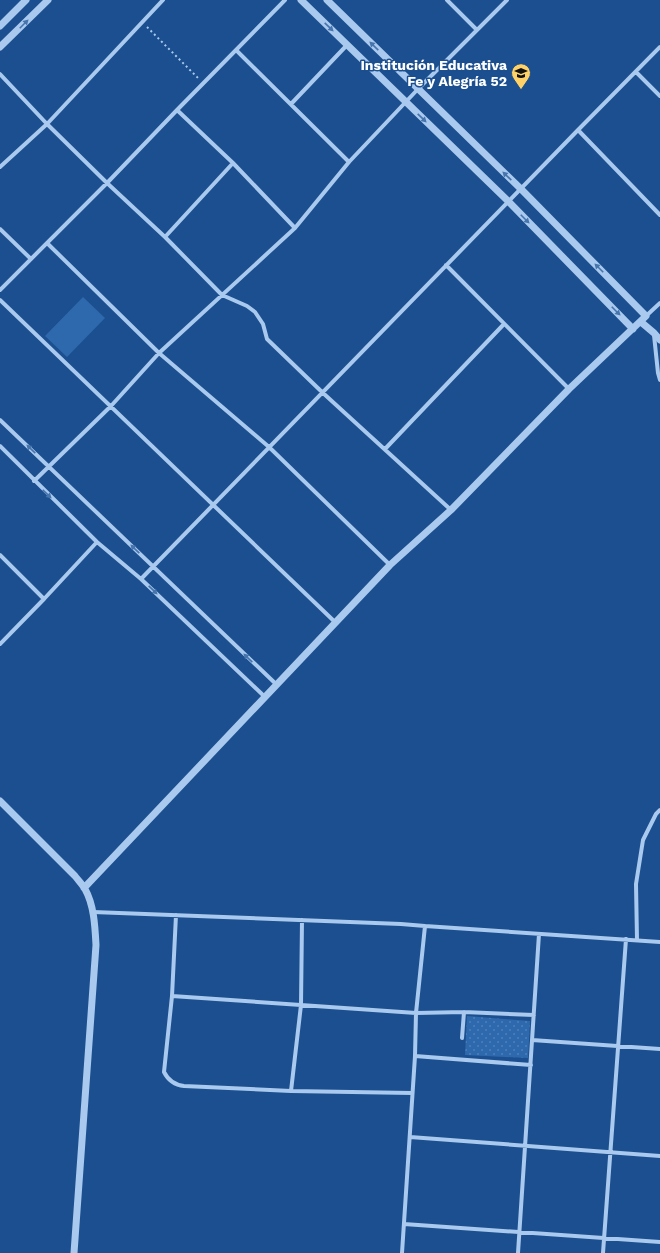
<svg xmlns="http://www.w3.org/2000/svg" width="660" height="1253" font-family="'Work Sans',sans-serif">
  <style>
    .grass { fill: url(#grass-dots) }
    .garden { fill: #2e69ad }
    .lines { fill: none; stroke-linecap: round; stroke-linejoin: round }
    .path { stroke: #a9c9ee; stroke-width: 2; stroke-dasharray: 2 3; stroke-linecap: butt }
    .minor { stroke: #a9c9ee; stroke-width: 4 }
    .tertiary { stroke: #a9c9ee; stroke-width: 7 }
    .oneway { fill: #4674ac }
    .labels { text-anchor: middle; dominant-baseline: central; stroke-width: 3; stroke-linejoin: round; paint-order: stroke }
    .poi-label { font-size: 14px; font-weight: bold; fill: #fff; stroke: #1b4f8f; text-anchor: end }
  </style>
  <defs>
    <pattern id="grass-dots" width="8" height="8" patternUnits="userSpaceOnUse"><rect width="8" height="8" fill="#2e69ad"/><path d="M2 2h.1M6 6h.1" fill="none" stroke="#4d80b9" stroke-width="1.8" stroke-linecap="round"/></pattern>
  </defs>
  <rect width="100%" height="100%" fill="#1b4f8f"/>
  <path class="grass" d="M467,1016L530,1021L528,1058L465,1055Z"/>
  <path class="garden" d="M83,297L105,318L67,357L45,336Z"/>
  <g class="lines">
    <path class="path" d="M147,27L199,79"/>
    <path class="minor" d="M447,0L477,30
      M236,50L349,162
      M636,72L660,96
      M0,74L47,124L107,183L165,237L222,295L247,306L255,312L263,324L267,339L323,393L451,510
      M291,104L347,45
      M177,110L233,163L295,228
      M578,130L660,215
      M0,167L47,124L163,0
      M0,229L31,259
      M165,237L233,163
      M47,243L159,353L269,447L390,565
      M446,265L569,389
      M0,290L107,183L177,110L285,0
      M0,300L336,623
      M646,316L660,303
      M654,335L658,373L660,380
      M0,420L277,685
      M0,446L97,542L141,579L265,697
      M385,449L504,324
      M34,481L111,406L159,353L295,228L349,162L418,89L507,0
      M0,555L44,599
      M141,579L578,130L660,47
      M0,644L44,599L97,542
      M93,912L401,924L425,926L660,942
      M176,915L172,996L164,1072C168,1080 175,1085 184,1086L291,1091L412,1093
      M637,940L636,884L643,840L656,814L660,810
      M172,996L416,1013L464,1012L534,1015
      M462,1038L464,1012
      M532,1040L660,1049
      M415,1056L531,1065
      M291,1091L301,1005L302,920
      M410,1137L660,1156
      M404,1224L660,1242
      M402,1253L415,1056L416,1013L425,926
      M518,1253L539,934
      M603,1253L626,939"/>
    <path class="tertiary" d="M301,0L509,202L633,329
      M0,26L26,0
      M0,47L48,0
      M641,322L654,333L660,340
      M0,801L75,876C78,880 82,884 85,889C94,905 95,926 96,945L74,1253
      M84,888L390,565L451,510L569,389L646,316L521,189L327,0"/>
  </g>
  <defs><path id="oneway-solid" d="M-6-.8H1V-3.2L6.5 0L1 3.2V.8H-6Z"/></defs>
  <g class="oneway">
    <use href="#oneway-solid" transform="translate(24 24) rotate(-45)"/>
    <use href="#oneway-solid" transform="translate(329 27) rotate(44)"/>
    <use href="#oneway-solid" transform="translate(374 46) rotate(-136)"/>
    <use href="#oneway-solid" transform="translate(422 118) rotate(44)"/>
    <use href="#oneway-solid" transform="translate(507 176) rotate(-136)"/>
    <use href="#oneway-solid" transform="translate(525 219) rotate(45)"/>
    <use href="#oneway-solid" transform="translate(599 268) rotate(-135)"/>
    <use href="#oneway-solid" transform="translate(616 311) rotate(45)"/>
    <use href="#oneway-solid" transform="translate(31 449) rotate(-136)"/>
    <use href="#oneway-solid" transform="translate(47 494) rotate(44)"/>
    <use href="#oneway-solid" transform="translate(135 549) rotate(-136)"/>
    <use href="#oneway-solid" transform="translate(153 590) rotate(44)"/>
    <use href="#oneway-solid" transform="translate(248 658) rotate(-136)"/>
  </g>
  <defs>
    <g id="school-pin" transform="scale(1)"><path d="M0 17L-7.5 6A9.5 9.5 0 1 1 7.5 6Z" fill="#ffd166" stroke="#1b4f8f"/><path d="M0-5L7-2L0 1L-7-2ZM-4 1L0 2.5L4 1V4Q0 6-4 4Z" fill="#111"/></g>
  </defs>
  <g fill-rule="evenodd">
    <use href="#school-pin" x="521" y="73"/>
  </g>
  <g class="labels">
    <g class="poi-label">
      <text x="507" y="65">Institución Educativa<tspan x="507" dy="16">Fe y Alegría 52</tspan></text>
    </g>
  </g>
</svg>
